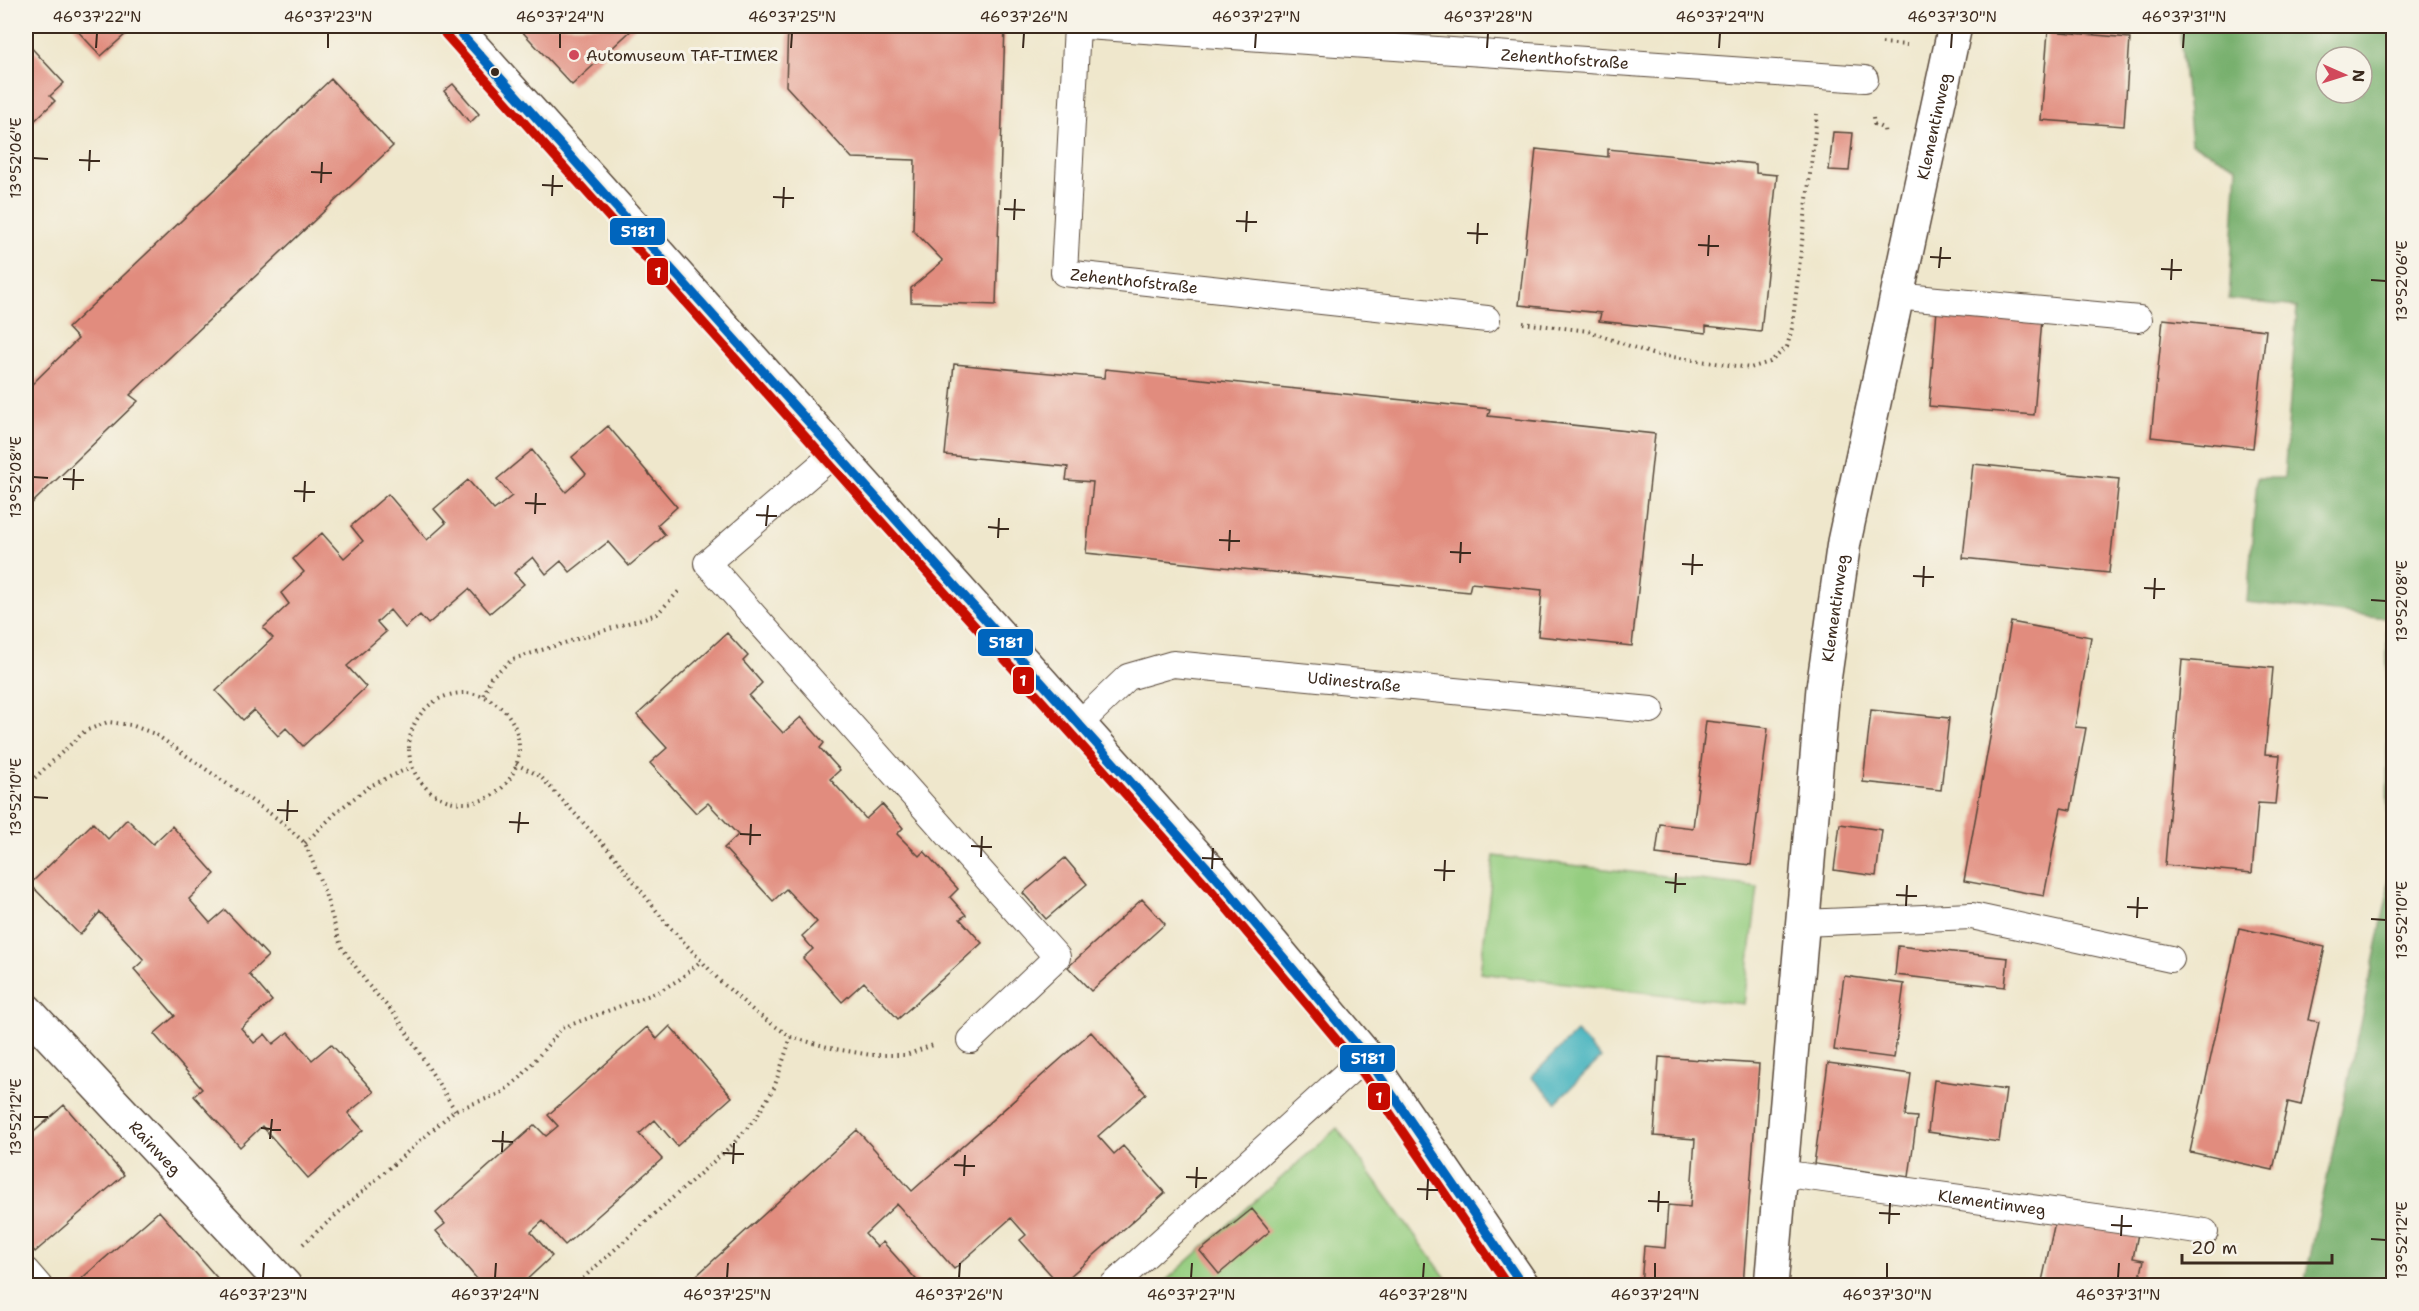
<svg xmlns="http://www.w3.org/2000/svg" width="2419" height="1311" font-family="'Shantell Sans',sans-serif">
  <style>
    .green { fill: #95cd80; stroke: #687c4f; stroke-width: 1.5 }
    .forest { fill: #78b06e; stroke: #5a6d46; stroke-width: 1.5; fill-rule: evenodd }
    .water { fill: #43b2be; stroke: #3f6e6e; stroke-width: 1.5 }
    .building { fill: #e18c7e }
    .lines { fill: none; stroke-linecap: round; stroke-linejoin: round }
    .service-casing { stroke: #564638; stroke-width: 28 }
    .minor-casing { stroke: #564638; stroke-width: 36 }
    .path { stroke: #564638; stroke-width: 4; stroke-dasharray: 1.5 4.5; stroke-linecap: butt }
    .service { stroke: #fff; stroke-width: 26 }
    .minor { stroke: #fff; stroke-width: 33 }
    .bus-1-casing { stroke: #f7f3e8; stroke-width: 14 }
    .bus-2-casing { stroke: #f7f3e8; stroke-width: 14 }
    .bus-1 { stroke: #0065bd; stroke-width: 9 }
    .bus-2 { stroke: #c70a00; stroke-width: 9 }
    .ticks { fill: none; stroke: #3b2a1e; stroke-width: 2 }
    .poi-dot { fill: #d1495b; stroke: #f7f3e8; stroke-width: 2 }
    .bus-dot { fill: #3b2a1e; stroke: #f7f3e8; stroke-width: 2 }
    .labels { text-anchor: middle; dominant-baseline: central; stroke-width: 6; stroke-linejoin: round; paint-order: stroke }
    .poi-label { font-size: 16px; fill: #3b2a1e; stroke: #f7f3e8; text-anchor: start }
    .street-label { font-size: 16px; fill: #3b2a1e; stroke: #f7f3e8 }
    .line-badge { stroke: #f7f3e8; stroke-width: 2 }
    .badge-label { font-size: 16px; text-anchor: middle; font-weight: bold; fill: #fff }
    .neatline { fill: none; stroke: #3b2a1e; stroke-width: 2 }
    .ticks-label { font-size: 15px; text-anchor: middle; fill: #3b2a1e }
  </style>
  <rect width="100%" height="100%" fill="#f7f3e8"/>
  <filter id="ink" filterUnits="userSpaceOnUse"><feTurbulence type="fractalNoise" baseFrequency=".0167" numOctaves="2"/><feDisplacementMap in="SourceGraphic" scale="12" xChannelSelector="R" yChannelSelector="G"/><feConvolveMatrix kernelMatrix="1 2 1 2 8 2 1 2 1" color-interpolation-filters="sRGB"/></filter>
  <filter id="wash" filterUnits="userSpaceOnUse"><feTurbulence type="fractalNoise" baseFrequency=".008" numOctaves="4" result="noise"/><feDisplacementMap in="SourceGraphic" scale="24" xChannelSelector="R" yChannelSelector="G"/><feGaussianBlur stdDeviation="1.35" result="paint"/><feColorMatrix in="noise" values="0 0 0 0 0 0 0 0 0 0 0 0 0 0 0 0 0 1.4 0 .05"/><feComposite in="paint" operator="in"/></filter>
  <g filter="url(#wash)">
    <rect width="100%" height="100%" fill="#efe7cc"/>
    <path class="green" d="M1494,856L1758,887L1744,1004L1480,973Z
      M1337,1128L1451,1285L1160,1286Z"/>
    <path class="forest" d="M2179,26H2393V1285H2304L2388,893L2387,618L2247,602L2257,478H2284L2297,307L2229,299L2237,167L2191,143ZM2326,57H2362V93H2326Z"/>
    <path class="water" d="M1576,1032L1601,1058L1556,1102L1531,1077Z"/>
    <g id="blocks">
      <path class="building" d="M73,26H135L101,56Z
        M517,26H636L572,85Z
        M788,26H1005L996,305L911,302V288L943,261L913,230L915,160L852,158L786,86Z
        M2048,31L2130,38L2124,126L2041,120Z
        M26,42L64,83L50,96L55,101L26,129Z
        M331,79L393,146L130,395L138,401L26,509V390L78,339L68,328Z
        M453,84L479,114L470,123L444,91Z
        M1833,132L1853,133L1849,171L1829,170Z
        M1536,149L1608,157V149L1756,164V173L1777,175L1761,332L1706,326V333L1599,321L1601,313L1519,305Z
        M1937,310L2042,319L2034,415L1929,406Z
        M2163,319L2266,330L2253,448L2151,437Z
        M954,364L1104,378L1105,369L1490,409L1488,416L1655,434L1632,646L1538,636L1542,590L1471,583L1469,592L1086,553L1093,482L1066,480L1068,467L945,455Z
        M608,426L677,507L657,525L665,535L629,566L608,542L570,572L561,561L546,574L533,557L514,573L524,584L490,613L469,589L428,624L420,615L405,628L390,610L377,622L386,632L347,666L366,687L303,746L286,728L278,736L254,710L243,720L216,691L273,638L263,628L289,604L281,593L304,572L293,559L322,533L344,558L363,541L351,526L388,494L427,540L446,523L434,509L468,480L494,510L512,496L497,479L532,450L566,492L586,474L572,457Z
        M1973,464L2119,479L2109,573L1963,558Z
        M2011,622L2091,637L2075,727L2086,728L2071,810L2061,808L2044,896L1964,881Z
        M727,633L748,656L743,661L762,683L749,696L783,733L801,717L824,743L820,748L840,770L830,779L866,819L882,804L903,828L897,834L919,856L924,851L958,889L950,897L966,915L960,919L982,943L898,1019L864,982L842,1002L803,958L813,949L802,936L817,922L786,889L773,901L724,848L738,835L708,803L696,813L650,763L667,748L637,715Z
        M2182,660L2273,668L2265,754L2280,755L2275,804L2258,803L2252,873L2165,865Z
        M1871,710L1949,718L1941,790L1863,782Z
        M1706,721L1768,728L1751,865L1656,854L1660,824L1693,828Z
        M127,819L153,844L172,826L215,874L189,899L210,923L225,910L268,956L249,974L272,1001L241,1028L254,1043L265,1034L273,1044L288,1032L312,1060L331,1044L374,1092L348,1113L363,1130L308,1178L262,1126L240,1147L194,1096L202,1089L154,1034L175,1016L134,969L144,960L100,912L80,935L30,884L93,823L108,839Z
        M1840,824L1882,830L1876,876L1834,870Z
        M1065,858L1087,884L1046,919L1023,893Z
        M1142,899L1165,924L1091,991L1068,967Z
        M2239,928L2325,947L2309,1020L2319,1022L2301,1105L2288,1102L2273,1170L2190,1152Z
        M1898,946L2008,958L2005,987L1895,975Z
        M1844,976L1904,984L1894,1058L1834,1050Z
        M670,1026L732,1097L677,1146L655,1120L639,1134L662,1159L565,1245L543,1221L531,1232L552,1256L520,1286H483L436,1231L445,1224L436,1213L535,1125L546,1136L558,1126L548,1115L647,1027L657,1039Z
        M1091,1032L1146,1094L1098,1136L1114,1154L1123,1146L1165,1193L1060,1285L1020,1240L1026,1235L1011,1218L954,1269L897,1204L865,1234L877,1247L883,1242L922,1286H685L857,1130L912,1191Z
        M1659,1057L1759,1064L1743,1286H1641L1644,1246L1665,1248L1668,1205L1690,1207L1695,1139L1654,1136Z
        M1828,1063L1911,1074L1905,1116L1917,1117L1909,1177L1814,1164Z
        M1934,1080L2006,1090L1999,1142L1928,1132Z
        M64,1105L124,1175L35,1252L26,1241V1139Z
        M1252,1209L1270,1231L1219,1274L1200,1251Z
        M159,1211L219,1280L213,1286H73Z
        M2056,1217L2138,1234L2133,1258L2144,1260L2138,1286H2041Z"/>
    </g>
  </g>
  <g filter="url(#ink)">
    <use href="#blocks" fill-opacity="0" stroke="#564638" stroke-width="1.5"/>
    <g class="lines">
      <g class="service-casing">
        <g id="service">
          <path id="s1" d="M1077,26L1064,273L1487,319"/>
          <path id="s2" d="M1086,26L1865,79"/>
          <path d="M1895,296L2139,319"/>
          <path d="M835,453L707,563L1057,957L970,1040"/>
          <path id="s3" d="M1079,724L1128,677L1173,664L1651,710"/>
          <path d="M1802,923L1972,916L2171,959"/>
          <path id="s4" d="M1780,1173L2205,1232"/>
          <path d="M26,1271L39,1286"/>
          <path d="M1112,1286L1366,1056"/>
        </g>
      </g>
      <g class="minor-casing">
        <g id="minor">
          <path d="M454,26L1221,883L1366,1056L1523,1286"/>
          <path id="s5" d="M26,1010L285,1286"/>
          <path id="s6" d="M1771,1286L1823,688L1844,542L1955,26"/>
        </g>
      </g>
      <path class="path" d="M1882,43L1907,45
        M1873,118L1874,124L1884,129L1885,135
        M1523,323L1588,331L1652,354L1750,368L1770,362L1787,347L1792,328L1817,114
        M409 748a55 55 0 1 1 110 0a55 55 0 1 1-110 0Z
        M484,695L491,677L513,659L657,614L679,591
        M516,764L540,776L614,856L666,923L721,982L756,1013L791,1037L835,1049L871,1055H906L933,1045
        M26,786L85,731L108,722L131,725L155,734L278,819L305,843L324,890L341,946L369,986L397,1017L455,1110
        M305,843L340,809L370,786L411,767
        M303,1244L455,1110L500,1094L521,1077L562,1028L658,992L680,979L701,961
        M574,1286L732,1145L756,1118L774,1088L791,1037"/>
      <use href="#service" class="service"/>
      <use href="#minor" class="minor"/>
      <g class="bus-1-casing">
        <path id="bus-1" d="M454,26L1221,883L1366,1056L1523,1286"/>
      </g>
      <g class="bus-2-casing">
        <path id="bus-2" d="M445,34L1212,891L1356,1063L1508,1286"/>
      </g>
      <use href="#bus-1" class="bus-1"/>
      <use href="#bus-2" class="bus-2"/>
    </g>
  </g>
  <path class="ticks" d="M96,48L97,33M328,48V33M560,48V33M791,48L792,33M1023,48L1024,33M1255,48L1256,33M1487,48L1488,33M1719,48L1720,33M1951,48L1952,33M2183,48L2184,33M33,158L48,159M79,160L100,161M89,171L90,150M311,172L332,173M321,183L322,162M542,185L563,186M552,196L553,175M773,197L794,198M783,208L784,187M1004,209L1025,210M1014,220L1015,199M1236,221L1257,222M1246,232L1247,211M1467,233L1488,234M1477,244L1478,223M1698,245L1719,246M1708,256L1709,235M1930,257L1951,258M1939,268L1941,247M2161,269L2182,270M2171,280L2172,259M2371,280L2386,281M33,477L48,478M63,479L84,480M73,490L74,469M294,491L315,492M304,502L305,481M525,503L546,504M535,514L536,493M756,515L777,516M766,526L768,505M988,527L1009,529M998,538L999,518M1219,540L1240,541M1229,551L1230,530M1450,552L1471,553M1460,563L1461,542M1682,564L1703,565M1692,575L1693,554M1913,576L1934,577M1923,587L1924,566M2144,588L2165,589M2154,599L2155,578M2371,600L2386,601M33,797L48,798M277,810L298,811M287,821L288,800M509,822L529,823M518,833L520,812M740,834L761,835M750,845L751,824M971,846L992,847M981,857L982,836M1202,858L1223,859M1212,869L1213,848M1434,870L1455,871M1444,881L1445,860M1665,882L1686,884M1675,893L1676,873M1896,895L1917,896M1906,906L1907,885M2127,907L2148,908M2137,918L2138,897M2371,919L2386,920M33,1117H48M261,1128L281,1130M270,1139L272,1119M492,1141L513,1142M502,1152L503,1131M723,1153L744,1154M733,1164L734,1143M954,1165L975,1166M964,1176L965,1155M1186,1177L1207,1178M1196,1188L1197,1167M1417,1189L1438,1190M1427,1200L1428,1179M1648,1201L1669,1202M1658,1212L1659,1191M1879,1213L1900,1214M1889,1224L1890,1203M2111,1225L2132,1226M2121,1236L2122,1215M2371,1239L2386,1240M263,1278L264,1263M495,1278L496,1263M727,1278L728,1263M959,1278L960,1263M1191,1278L1192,1263M1423,1278L1424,1263M1655,1278V1263M1887,1278V1263M2118,1278L2119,1263"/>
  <circle class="poi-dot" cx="574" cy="55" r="6"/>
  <circle class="bus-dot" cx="495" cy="72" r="5"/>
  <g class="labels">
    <g class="poi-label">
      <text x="586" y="55">Automuseum TAF-TIMER</text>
    </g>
    <g class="street-label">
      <text stroke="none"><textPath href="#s2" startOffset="480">Zehenthofstraße</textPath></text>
      <text stroke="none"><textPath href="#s6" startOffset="1173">Klementinweg</textPath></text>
      <text stroke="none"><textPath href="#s1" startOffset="318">Zehenthofstraße</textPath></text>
      <text stroke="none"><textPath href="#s6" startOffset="681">Klementinweg</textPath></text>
      <text stroke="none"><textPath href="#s3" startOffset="297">Udinestraße</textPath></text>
      <text stroke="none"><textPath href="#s5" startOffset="189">Rainweg</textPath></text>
      <text stroke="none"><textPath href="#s4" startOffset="214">Klementinweg</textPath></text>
    </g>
  </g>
  <g class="line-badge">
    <rect x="609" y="217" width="57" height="29" rx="6" fill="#0065bd"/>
    <rect x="646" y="257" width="23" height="29" rx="6" fill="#c70a00"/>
    <rect x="977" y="628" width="57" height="29" rx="6" fill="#0065bd"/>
    <rect x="1012" y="666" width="23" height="29" rx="6" fill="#c70a00"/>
    <rect x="1339" y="1044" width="57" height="29" rx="6" fill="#0065bd"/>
    <rect x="1367" y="1082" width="24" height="29" rx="6" fill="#c70a00"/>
  </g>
  <g class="badge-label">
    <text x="638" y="237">5181</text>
    <text x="658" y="278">1</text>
    <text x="1006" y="648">5181</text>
    <text x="1023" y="686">1</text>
    <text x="1368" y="1064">5181</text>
    <text x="1379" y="1103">1</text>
  </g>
  <rect width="2419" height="1311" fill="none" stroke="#f7f3e8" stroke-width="66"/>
  <g transform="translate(2344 75) rotate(93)"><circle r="28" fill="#f7f3e8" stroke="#aca397" stroke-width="1.5"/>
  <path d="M0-4.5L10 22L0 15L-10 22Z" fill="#d1495b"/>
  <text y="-9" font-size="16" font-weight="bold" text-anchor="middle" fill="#3b2a1e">N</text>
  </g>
  <path d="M2182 1254v9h150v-9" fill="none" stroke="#3b2a1e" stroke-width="3"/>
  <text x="2191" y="1254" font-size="18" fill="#3b2a1e" stroke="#f7f3e8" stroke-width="4.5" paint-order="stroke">20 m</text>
  <rect x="33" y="33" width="2353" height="1245" class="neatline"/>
  <g class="ticks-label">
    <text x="97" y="22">46°37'22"N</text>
    <text x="328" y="22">46°37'23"N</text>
    <text x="560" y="22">46°37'24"N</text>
    <text x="792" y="22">46°37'25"N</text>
    <text x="1024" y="22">46°37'26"N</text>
    <text x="1256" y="22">46°37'27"N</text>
    <text x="1488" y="22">46°37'28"N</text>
    <text x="1720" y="22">46°37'29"N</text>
    <text x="1952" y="22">46°37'30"N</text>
    <text x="2184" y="22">46°37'31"N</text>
    <text transform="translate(16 158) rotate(-90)" y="5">13°52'06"E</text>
    <text transform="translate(2402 281) rotate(-90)" y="5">13°52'06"E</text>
    <text transform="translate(16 477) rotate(-90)" y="5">13°52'08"E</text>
    <text transform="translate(2402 601) rotate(-90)" y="5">13°52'08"E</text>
    <text transform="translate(16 797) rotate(-90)" y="5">13°52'10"E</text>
    <text transform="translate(2402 920) rotate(-90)" y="5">13°52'10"E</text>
    <text transform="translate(16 1117) rotate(-90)" y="5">13°52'12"E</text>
    <text transform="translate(2402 1240) rotate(-90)" y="5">13°52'12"E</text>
    <text x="263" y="1300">46°37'23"N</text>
    <text x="495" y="1300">46°37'24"N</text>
    <text x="727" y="1300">46°37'25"N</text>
    <text x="959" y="1300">46°37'26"N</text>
    <text x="1191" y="1300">46°37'27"N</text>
    <text x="1423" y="1300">46°37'28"N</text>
    <text x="1655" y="1300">46°37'29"N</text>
    <text x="1887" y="1300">46°37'30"N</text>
    <text x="2118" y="1300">46°37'31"N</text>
  </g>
</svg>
